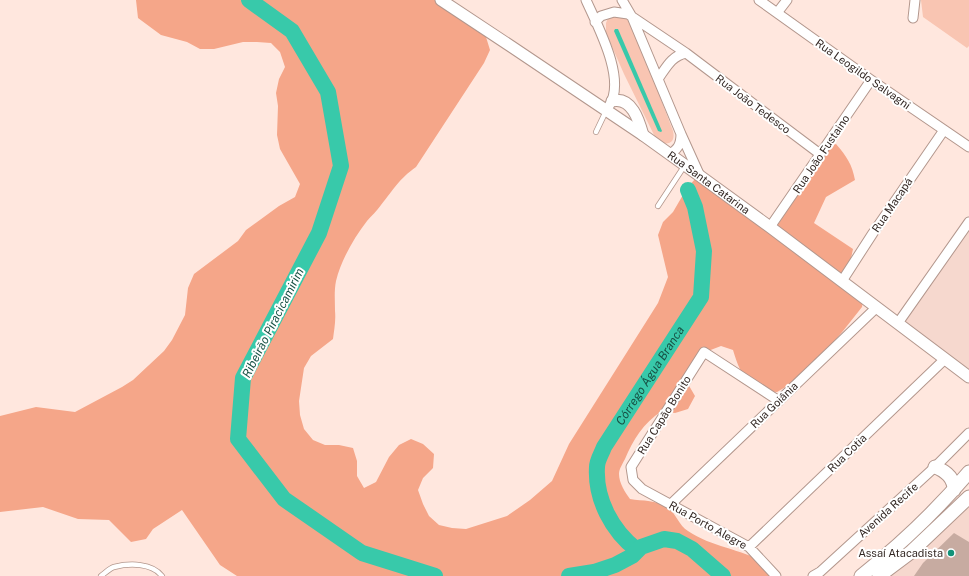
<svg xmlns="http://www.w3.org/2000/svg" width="969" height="576" font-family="'Public Sans',sans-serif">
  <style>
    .built { fill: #f6d8ce }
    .green { fill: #f9c5b2 }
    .forest { fill: #f5a689 }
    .water { fill: #38c9aa }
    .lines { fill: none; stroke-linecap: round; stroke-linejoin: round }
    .river { stroke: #38c9aa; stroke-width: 16 }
    .building { fill: #c7aba1 }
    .service-casing { stroke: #b3978d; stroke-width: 6 }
    .minor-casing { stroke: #b3978d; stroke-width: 11 }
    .tertiary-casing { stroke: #b3978d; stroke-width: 13 }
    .secondary-casing { stroke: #b3978d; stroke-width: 15 }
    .service { stroke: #fff; stroke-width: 4.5 }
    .minor { stroke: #fff; stroke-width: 9 }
    .tertiary { stroke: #fff; stroke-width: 11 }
    .secondary { stroke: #fff; stroke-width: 13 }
    .poi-dot { fill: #119279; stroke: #fff; stroke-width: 1.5 }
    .labels { text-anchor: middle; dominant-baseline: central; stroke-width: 4; stroke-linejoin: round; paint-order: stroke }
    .street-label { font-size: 11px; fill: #332824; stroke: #fff }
    .poi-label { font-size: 11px; fill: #332824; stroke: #fff; text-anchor: end }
    .water-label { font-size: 12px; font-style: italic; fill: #175144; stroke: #fff }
  </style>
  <rect width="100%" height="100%" fill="#ffe7de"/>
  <path class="built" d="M969,226V378L896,326Z
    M969,503V576H885Z"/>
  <path class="green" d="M921,0H969V46L967,48L923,17Z
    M614,15H626L633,26L673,131C676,144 667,146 657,141L624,74L606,33V23L608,18Z"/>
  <path class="forest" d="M136,0H443L477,27L486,37L490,50L484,63L416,167C399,179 394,189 381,205C377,211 371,216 367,221C354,238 341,260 336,281C334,291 335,301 335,311C336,321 334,330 333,339L311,356L304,368L299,401L300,415L304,429L313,440L325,445H339L353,448L357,461V476L364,488L376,482L389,457L399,445L411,439L423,444L434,454L433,468L423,478L418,490L423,504L429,516L439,525L452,528L466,529L507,516L530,500L552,481L569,444L658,303L668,277L658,235L663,222L673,212L687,188L696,178L766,221L779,223L805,171L823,149L836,144C847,157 852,164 855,180L826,197L814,223L853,249L850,263L845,275L853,286L864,294L862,307L843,331L823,354L812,362L789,385L777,392L762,391L750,387C742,375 737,364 733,350L721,346L708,351L688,384L695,396L688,409L675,413L662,411C643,423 633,440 625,459C623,463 619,469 619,474C619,483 625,492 630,499C642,501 658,500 668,508C676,513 679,526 688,531C717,551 757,549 781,576H237L220,565L182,510L153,529L146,539L131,542L109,520L78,519L43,507L0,512V416L36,407L75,412L122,387L133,380L164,351L172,340L185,315L188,288L194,274L238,241L246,230L279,206L295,197L300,184L280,149L277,135L278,106L276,93L279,79L285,67L280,52L271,43L257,42H243L214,49H200L187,42L161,35L138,18Z"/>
  <path class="water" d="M615,29H618L662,131L661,132L658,131L614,31Z"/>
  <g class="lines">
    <g class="river">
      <path d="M249,0L292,31L328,92L341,166L319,233L243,378L238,439L284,499L362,553L435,576"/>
      <path id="s1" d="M637,550C612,531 595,499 597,467C597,460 602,453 604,447L701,297L704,251L695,207L688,190"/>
      <path d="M569,576L594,572L615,565L632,556L641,547L664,539L677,541L692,549L723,576"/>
    </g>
  </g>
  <path class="building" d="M954,533L969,542V576H914L923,563Z"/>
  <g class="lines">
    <g class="service-casing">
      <path id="service" d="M596,132L606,111
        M658,206L685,165
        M101,576C105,573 110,568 114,567C130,563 152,563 162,576"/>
    </g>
    <g class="minor-casing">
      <path id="minor" d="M586,0C597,25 627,79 609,106
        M622,0L632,17L681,134L700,176
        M759,0L871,80L969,147
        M777,13L787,0
        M913,18L915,0
        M595,22L601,16L614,12L628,14L686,53L820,154
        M658,79C666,68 671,56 686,53
        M669,154C678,150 681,144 681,134
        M770,227L871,80
        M842,281L873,233L944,130
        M898,323L969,222
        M671,504L877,307
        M749,547L945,359
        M776,576L749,547L642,489L633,480L631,467L704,352L779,401
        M813,576L820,572L935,467L969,433"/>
    </g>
    <g class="tertiary-casing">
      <g id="tertiary">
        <path id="s2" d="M441,0L512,47L643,135L700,176L770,227L969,377"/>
        <path d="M612,101C632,96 639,121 643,135"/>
      </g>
    </g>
    <g class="secondary-casing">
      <path id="secondary" d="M935,467C946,471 954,478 954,490
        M861,576C900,545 937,510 969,472
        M879,576L911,552L969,497"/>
    </g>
    <use href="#service" class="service"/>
    <use href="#minor" class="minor"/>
    <use href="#tertiary" class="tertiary"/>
    <use href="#secondary" class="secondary"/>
  </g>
  <circle class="poi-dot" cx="951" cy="553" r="4"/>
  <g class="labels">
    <g class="street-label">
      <text transform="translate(863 74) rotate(35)">Rua Leogildo Salvagni</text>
      <text transform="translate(753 104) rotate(37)">Rua João Tedesco</text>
      <text transform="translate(821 154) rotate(-56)">Rua João Fustaino</text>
      <text stroke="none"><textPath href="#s2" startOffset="324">Rua Santa Catarina</textPath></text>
      <text transform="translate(892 205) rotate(-56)">Rua Macapá</text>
      <text transform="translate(774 405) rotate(-44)">Rua Goiânia</text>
      <text transform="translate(664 415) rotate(-58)">Rua Capão Bonito</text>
      <text transform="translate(847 453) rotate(-44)">Rua Cotia</text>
      <text transform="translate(888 510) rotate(-42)">Avenida Recife</text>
      <text transform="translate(708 525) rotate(29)">Rua Porto Alegre</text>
    </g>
    <g class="poi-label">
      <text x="943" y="553">Assaí Atacadista</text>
    </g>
    <g class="water-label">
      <text transform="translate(273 323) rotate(-63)">Ribeirão Piracicamirim</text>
      <text stroke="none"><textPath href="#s1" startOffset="202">Córrego Água Branca</textPath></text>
    </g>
  </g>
</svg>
